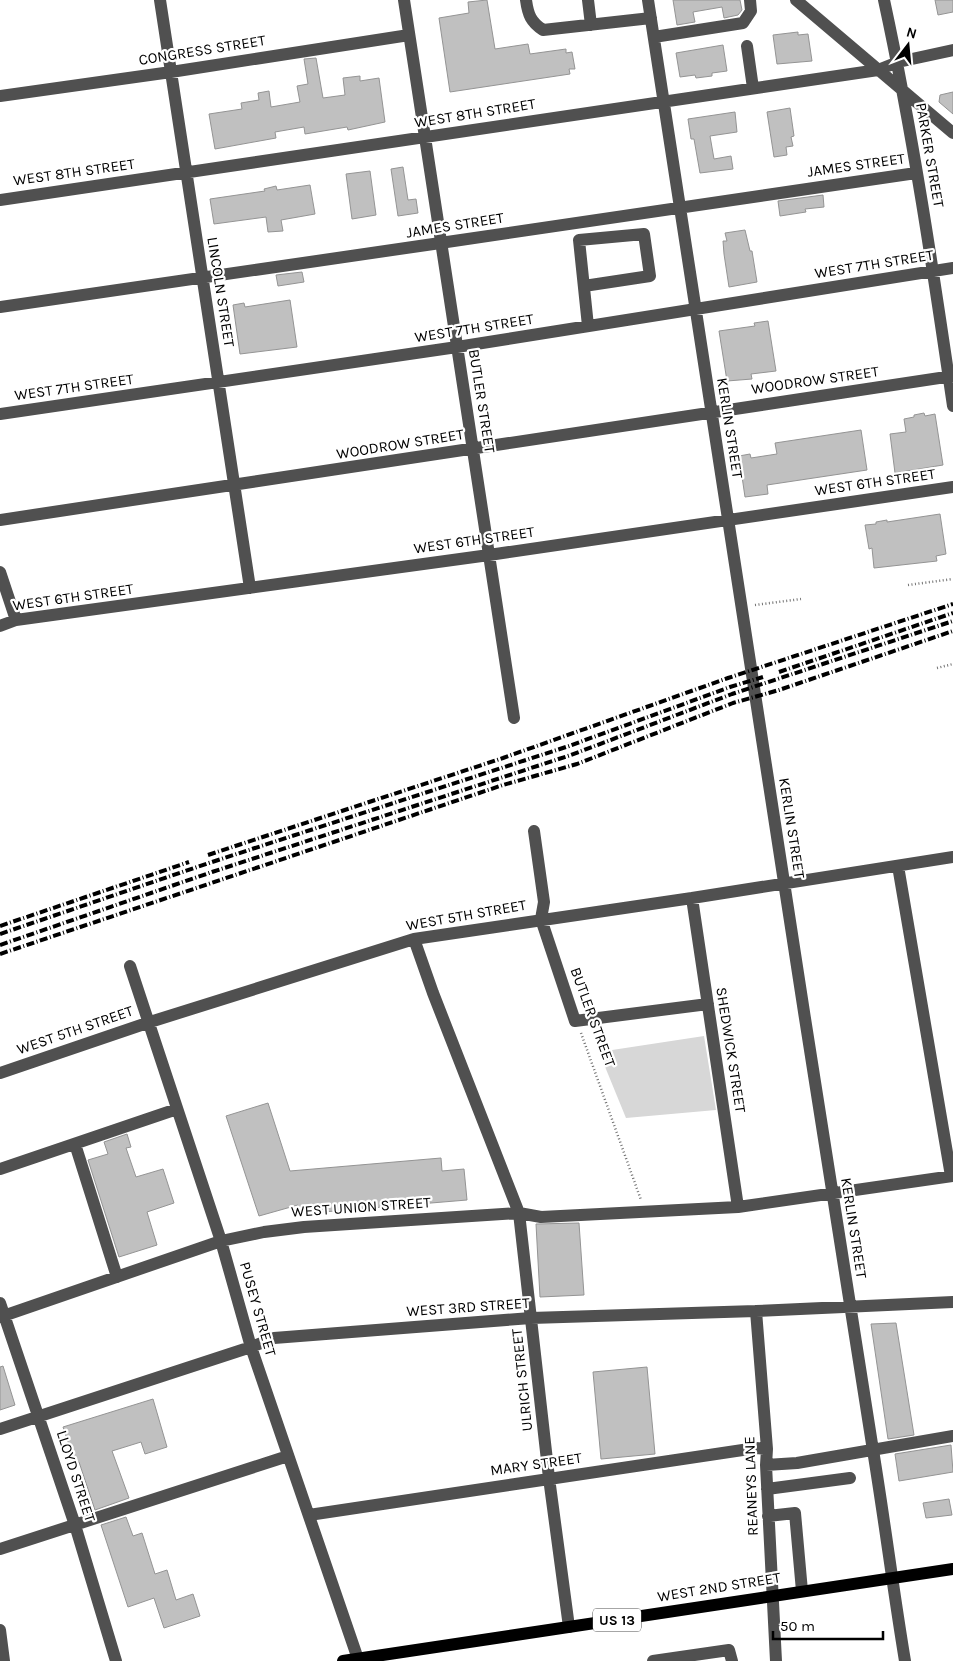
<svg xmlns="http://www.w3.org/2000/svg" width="953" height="1661" font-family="Karla,sans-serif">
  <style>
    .green { fill: #d7d7d7 }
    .building { fill: #c0c0c0; stroke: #949494 }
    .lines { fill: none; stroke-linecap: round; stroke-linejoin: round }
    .path { stroke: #727272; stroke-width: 2.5; stroke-dasharray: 1 2.5; stroke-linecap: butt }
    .minor { stroke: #505050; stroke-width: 12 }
    .major { stroke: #000; stroke-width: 12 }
    .rail { stroke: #000; stroke-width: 4; stroke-dasharray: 8 2.5 1 2.5; stroke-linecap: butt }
    .labels { text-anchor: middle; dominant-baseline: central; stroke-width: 4.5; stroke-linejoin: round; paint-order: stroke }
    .shield { fill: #fff; stroke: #4c4c4c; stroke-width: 1 }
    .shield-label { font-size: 14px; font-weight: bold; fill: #000 }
    .street-label { font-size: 15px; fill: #000; stroke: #fff }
  </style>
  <rect width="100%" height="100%" fill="#fff"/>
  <path class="green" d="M704,1036L716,1110L626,1118L599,1052Z"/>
  <path class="building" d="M487,0L495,49L528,44L530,54L566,49V53L572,52L575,69H569L570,74L450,92L439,18L469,13L468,2Z
    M673,0H740L742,10L738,15L724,18L722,7L693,12L695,22L677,25Z
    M935,0H953V12L938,15Z
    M798,32V35L808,34L812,61L777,64L773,35Z
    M723,45L727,71L712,73V76L696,78L695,75L680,77L676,53Z
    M316,58L323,98L345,95L343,78L360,76V81L379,78L385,122L348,130L347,127L305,134L304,127L275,132L276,138L215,149L209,114L242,109L241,103L259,100L258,93L269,91L271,107L300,102L297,86L308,84L304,59Z
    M953,92V114L939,102L940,95Z
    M790,108L794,136L791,137L793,146L786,147L787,155L774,157L767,112Z
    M735,112L737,132L710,136L714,159L731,156L733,169L700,173L694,139H691L688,119Z
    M403,167L408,200L416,199L418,213L398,216L391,169Z
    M370,171L376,215L352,219L346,174Z
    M310,185L315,214L281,220L283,231L268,232L266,217L214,224L210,199L265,191L264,189L276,186L277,190Z
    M823,195L824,207L805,209L806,212L780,216L778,201Z
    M745,230L750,251H752L757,282L729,287L724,254L723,241H727L725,233Z
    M302,272L304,282L278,286L276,275Z
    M290,300L297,347L240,354L233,305L244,303L245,307Z
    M768,321L776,371L751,374L752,379L727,381L719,331L755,326L754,323Z
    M924,413L925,416L935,414L943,465L895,473L890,434L906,432L904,419L914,417V415Z
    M861,430L867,470L767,485L768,494L745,497L739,456L750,454L751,458L777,454L775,443Z
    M940,514L946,554L936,556L937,561L874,568L872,548L869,549L865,525L876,524V522L887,520V522Z
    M268,1103L290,1171L441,1158L442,1171L464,1169L467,1200L299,1214L298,1205L259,1216L226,1116Z
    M127,1134L131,1147L126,1148L136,1177L163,1169L174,1203L147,1212L157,1245L119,1257L88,1160L108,1154L104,1142Z
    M579,1223L584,1295L540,1297L536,1224Z
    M896,1323L914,1435L888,1439L871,1324Z
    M3,1366L15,1405L0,1410V1367Z
    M647,1367L655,1454L601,1459L593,1372Z
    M153,1399L167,1447L145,1454L141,1442L112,1451L129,1498L95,1510L79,1462L75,1463L63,1427Z
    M951,1445L953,1472L899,1481L895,1454Z
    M949,1499L952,1515L926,1518L923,1503Z
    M126,1517L133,1536L142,1533L155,1574L167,1570L176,1600L193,1594L200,1616L164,1628L154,1598L128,1607L101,1525Z"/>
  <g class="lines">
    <path class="path" d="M908,585L953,579
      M755,605L801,599
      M937,668L953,664
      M581,1033L641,1200"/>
    <path class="minor" d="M160,0L250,588
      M404,0L514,718
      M526,0C528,15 531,22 543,30L651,18
      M588,0L591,25
      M648,0C723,481 795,963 872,1444C884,1516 893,1589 905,1661
      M796,0L953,133
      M884,0C913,134 933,270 953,406
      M654,37L743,23L751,11L750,0
      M747,46L753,88
      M0,96L171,72L409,35
      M0,200L878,70L898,62L953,50
      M584,286L650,276L644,234L579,240L588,326
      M0,307C306,264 610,217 916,173
      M0,414L457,347L953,268
      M0,520L953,376
      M0,572L16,620
      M0,626L16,620L489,555L953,487
      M534,831L544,902L541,919L575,1021L708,1004
      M898,866L951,1176
      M692,898L738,1207
      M414,939L433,993L519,1213L549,1478L569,1627
      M130,966L221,1241L251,1347L358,1659
      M0,1073L150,1022L414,939L692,898L953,857
      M75,1144L117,1277
      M0,1169L177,1109
      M0,1303L75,1525L116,1661
      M756,1311L767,1449L766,1465L776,1661
      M0,1317L221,1241L264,1232L304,1227L519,1213L541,1217L738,1207L953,1176
      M0,1429L251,1347L274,1338L531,1318L756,1311L953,1302
      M766,1465L797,1463L953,1436
      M767,1489L850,1478
      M309,1515L756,1448L767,1449
      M768,1516L795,1513L802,1591
      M0,1549L288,1456
      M0,1630L4,1661
      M653,1661L729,1650L732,1661"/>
    <path class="major" d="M343,1661L953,1569"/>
    <path class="rail" d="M779,672L953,613
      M208,855L503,758L728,678L953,604
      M0,926L189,862
      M0,934L209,863L569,746L730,687L763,677
      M0,945L212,872L571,755L732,694L953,621
      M0,954L503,785L577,764L733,703L779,690L953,631"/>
  </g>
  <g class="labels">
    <rect class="shield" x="593" y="1608.5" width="48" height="23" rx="4"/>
    <g class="shield-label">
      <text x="617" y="1620">US 13</text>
    </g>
    <g class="street-label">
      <text transform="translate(202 50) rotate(-9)">CONGRESS STREET</text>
      <text transform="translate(475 113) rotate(-9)">WEST 8TH STREET</text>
      <text transform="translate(930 155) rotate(80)">PARKER STREET</text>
      <text transform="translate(856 165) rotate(-8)">JAMES STREET</text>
      <text transform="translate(74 172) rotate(-8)">WEST 8TH STREET</text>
      <text transform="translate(455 225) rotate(-9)">JAMES STREET</text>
      <text transform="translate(874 264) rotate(-9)">WEST 7TH STREET</text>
      <text transform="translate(221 292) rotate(81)">LINCOLN STREET</text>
      <text transform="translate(474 328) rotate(-9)">WEST 7TH STREET</text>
      <text transform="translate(815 380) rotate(-8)">WOODROW STREET</text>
      <text transform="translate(74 387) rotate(-8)">WEST 7TH STREET</text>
      <text transform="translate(482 401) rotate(81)">BUTLER STREET</text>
      <text transform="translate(730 428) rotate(81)">KERLIN STREET</text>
      <text transform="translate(400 444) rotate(-9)">WOODROW STREET</text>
      <text transform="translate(875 482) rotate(-8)">WEST 6TH STREET</text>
      <text transform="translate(474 540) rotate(-8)">WEST 6TH STREET</text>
      <text transform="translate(73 597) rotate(-8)">WEST 6TH STREET</text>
      <text transform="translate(792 828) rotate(81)">KERLIN STREET</text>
      <text transform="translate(466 915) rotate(-10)">WEST 5TH STREET</text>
      <text transform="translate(593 1017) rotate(70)">BUTLER STREET</text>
      <text transform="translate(75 1030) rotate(-19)">WEST 5TH STREET</text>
      <text transform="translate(731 1050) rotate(81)">SHEDWICK STREET</text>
      <text transform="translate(361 1207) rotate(-4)">WEST UNION STREET</text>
      <text transform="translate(854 1228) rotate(81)">KERLIN STREET</text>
      <text transform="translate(468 1307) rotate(-4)">WEST 3RD STREET</text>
      <text transform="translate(258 1309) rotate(74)">PUSEY STREET</text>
      <text transform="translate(522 1380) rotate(-96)">ULRICH STREET</text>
      <text transform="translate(536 1464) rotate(-8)">MARY STREET</text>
      <text transform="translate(76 1476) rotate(72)">LLOYD STREET</text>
      <text transform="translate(751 1486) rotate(-92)">REANEYS LANE</text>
      <text transform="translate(719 1587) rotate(-9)">WEST 2ND STREET</text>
    </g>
  </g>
  <g transform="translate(908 45) rotate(16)" stroke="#ffffff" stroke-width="4" paint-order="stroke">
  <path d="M0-4L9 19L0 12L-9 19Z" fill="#000000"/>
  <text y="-8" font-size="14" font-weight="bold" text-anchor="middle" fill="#000000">N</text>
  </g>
  <path d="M773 1631v8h110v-8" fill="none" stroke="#000000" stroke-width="2.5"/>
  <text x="780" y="1631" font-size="15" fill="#000000" stroke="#ffffff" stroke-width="4" paint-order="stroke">50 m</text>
</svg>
